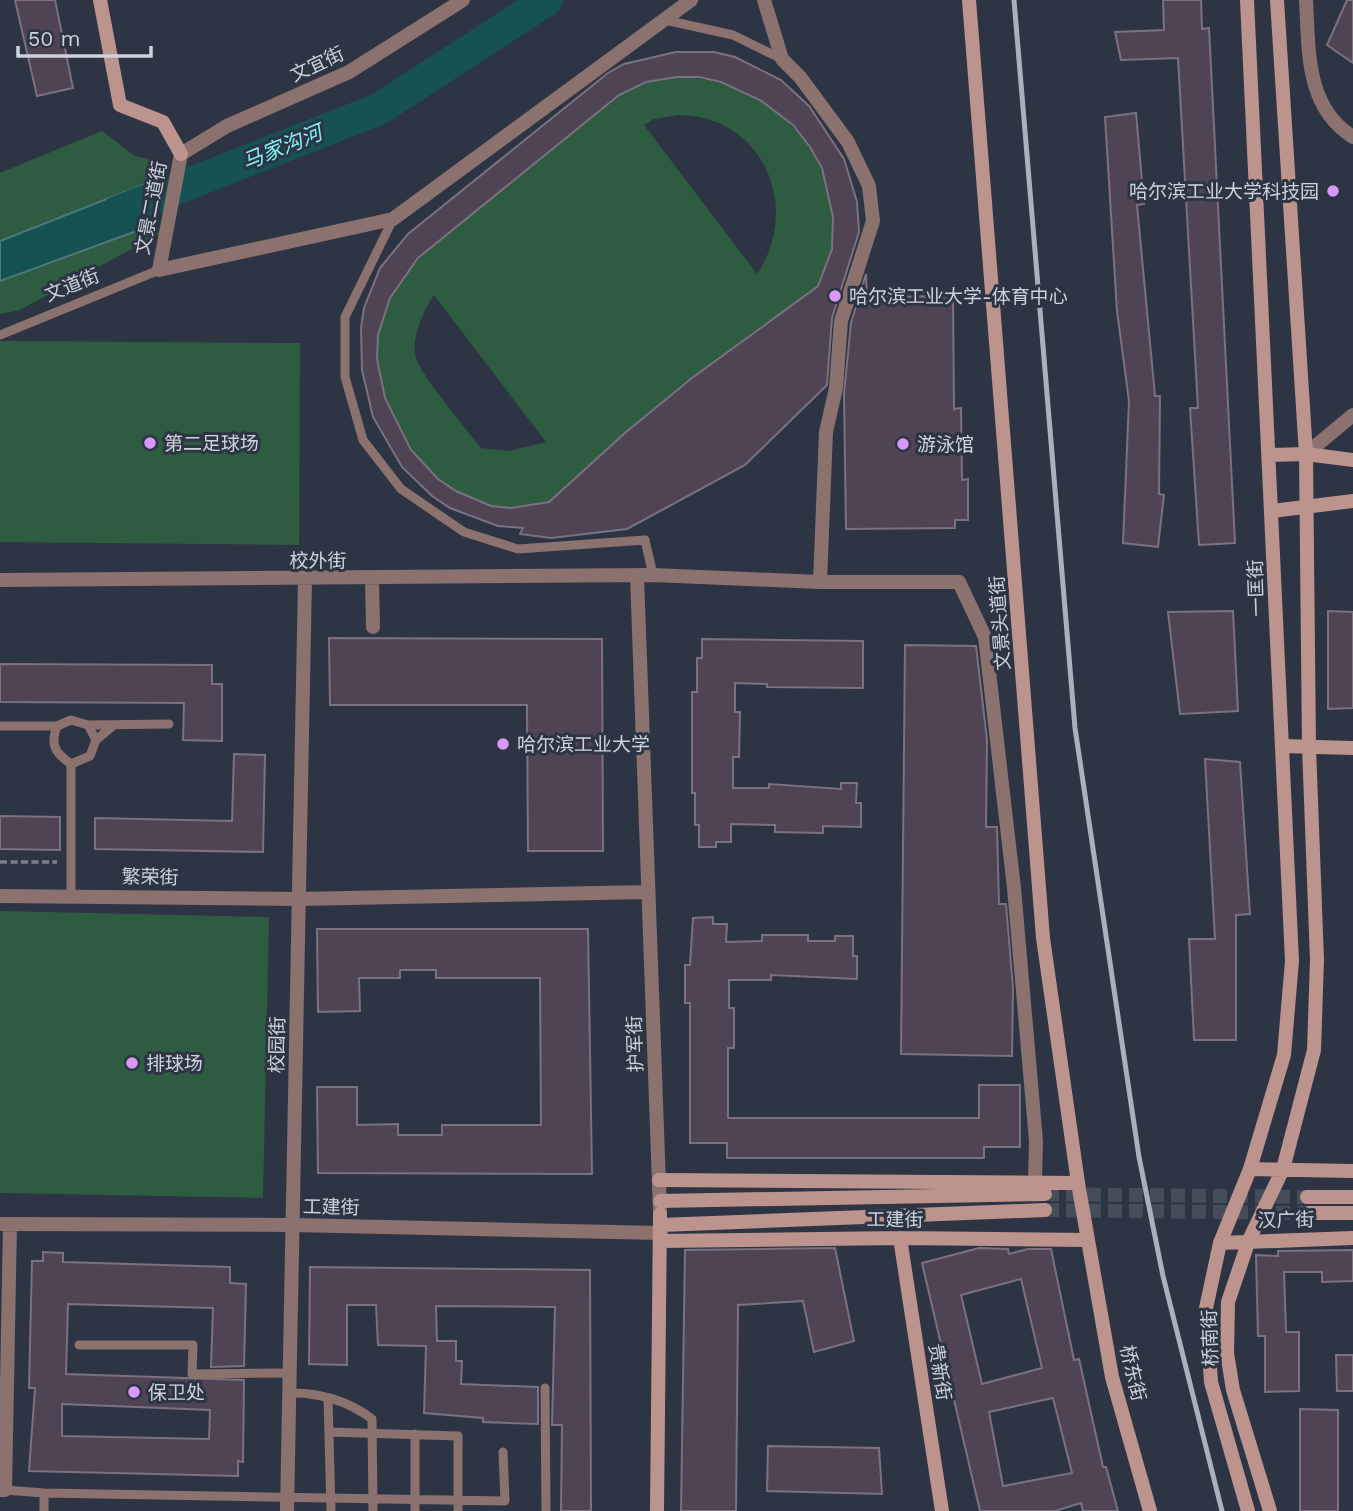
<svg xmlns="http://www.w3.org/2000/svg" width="1353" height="1511" font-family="'Work Sans','Noto Sans SC',sans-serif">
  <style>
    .green { fill: #2d5c40; fill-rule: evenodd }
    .water { fill: #165253; stroke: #4d787c; stroke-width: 2 }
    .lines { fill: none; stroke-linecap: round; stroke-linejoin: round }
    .river { stroke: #165253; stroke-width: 32 }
    .building { fill: #4e4454; stroke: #7b7181; stroke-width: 2; fill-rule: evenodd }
    .secondary-tunnel { stroke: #454d5b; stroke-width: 14; stroke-dasharray: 14 7; stroke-linecap: butt }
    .path { stroke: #797f8b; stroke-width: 3.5; stroke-dasharray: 7 3.5; stroke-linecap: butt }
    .lane { stroke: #8c726e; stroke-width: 9 }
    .street { stroke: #8c726e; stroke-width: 14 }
    .secondary { stroke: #bc948d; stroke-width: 14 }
    .rail { stroke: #abb0bb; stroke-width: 5 }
    .poi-dot { fill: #d99af7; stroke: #2d3544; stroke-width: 2.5 }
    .labels { text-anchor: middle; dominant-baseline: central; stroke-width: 6; stroke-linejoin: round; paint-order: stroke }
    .street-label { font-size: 19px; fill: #cdd2db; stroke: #2d3544 }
    .poi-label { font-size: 19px; fill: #cdd2db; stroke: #2d3544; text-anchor: start }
    .water-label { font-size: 21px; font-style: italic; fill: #81f2f4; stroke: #2d3544 }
  </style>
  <rect width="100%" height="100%" fill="#2d3544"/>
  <path class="green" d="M677,77C727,77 774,101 804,140C833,178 846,242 819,285C810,299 772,318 757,329C693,377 632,426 573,479C566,486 558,496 550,501C541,506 528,506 518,507C429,517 352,387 385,310C407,257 456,227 499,192C539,160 579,127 619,95L646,82ZM678,115C763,115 802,207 757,274L644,125L654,119ZM434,295L546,442L509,451L481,448C468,431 420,374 416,358C411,338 423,311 434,295Z
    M102,131L135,156L162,162L153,225L159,234L20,310L0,314V173Z
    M0,341L300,343L299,545L0,542Z
    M0,911L269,917L263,1198L0,1193Z"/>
  <path class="water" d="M160,178L153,225L0,281V241Z"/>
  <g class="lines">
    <path class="river" d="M117,212L379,109L547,0"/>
  </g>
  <path class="building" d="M15,0H55L73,88L37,96Z
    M1163,0H1201L1202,29L1209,28L1235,543L1199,545L1190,408H1198L1178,58L1121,60L1115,32L1164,30Z
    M1347,0H1353V63L1327,45Z
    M676,52H714L735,57L781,80L809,106L844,159L857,202L859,232L832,318L827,385L745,465L627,529L551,538L520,534L523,528L498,526L450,508L432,496L402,467L373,417L362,370L361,328L364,308L380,268L408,234L608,73L624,64ZM677,77H699L721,82L760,100L793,125L810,147L822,168L833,217L832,249L818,286L692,378L626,432L549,502L511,508L491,506L456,491L438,479L411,450L385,398L377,359L378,335L390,298L418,258L619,95L646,82Z
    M1136,113L1144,204L1137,205L1155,396H1160L1159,494L1164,495L1158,547L1123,543L1129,401L1117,311L1105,117Z
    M866,274L867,297L953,296L954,409L961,408L962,480L968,479V520H955V528L846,529L844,394L851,323Z
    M1233,611L1238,711L1180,714L1168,612Z
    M1328,611L1353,612V708L1328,709Z
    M329,638L602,639L603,851H528L527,705H330Z
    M702,639L863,641V688L767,687V684L735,683V712H740L739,757H733V788H769V784L841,789V783H857L856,803H861V827L823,826V833L775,832V825L731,824V842H716V847H699V825H695V793H692V692H697V658H702Z
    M905,645L976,646L987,740L986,827H997L999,904H1006L1013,988L1012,1056L901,1054Z
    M0,664L212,665V684H222V741L183,740L184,703L0,702Z
    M234,754L265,755L263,852L95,849V818L232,821Z
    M1205,759L1240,762L1250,914L1236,915V1040H1194L1189,939H1215Z
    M0,816L60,817V850L0,849Z
    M713,917V924H727L726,942L762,941V935H808V941H835V936H853V956H857V979L771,975V980H729V1008H734V1048H728V1118H979V1085H1020V1147H984V1158H727V1143H690V1003H685V965H690L693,918Z
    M317,929H588L592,1174L318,1173L317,1087H357V1125L398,1124V1135H442V1125H541L540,978H436V970H400V978H359L360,1011L318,1012Z
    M835,1248L854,1341L814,1352L803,1301L738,1305L736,1511H681L685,1250Z
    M979,1248L1008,1249L1009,1254L1028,1249H1051L1074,1360L1079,1359L1103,1467H1106L1118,1511H1083L1081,1503L1055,1511H980L922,1263ZM1021,1279L1042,1368L982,1384L961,1295ZM1053,1398L1072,1473L1003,1486L989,1412Z
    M1353,1250V1281L1322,1282V1272H1284L1286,1332H1299V1391L1265,1392V1336H1258L1256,1255L1278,1256V1251Z
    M43,1252L63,1253V1262L230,1267V1283L246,1284L244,1366L211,1367L213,1308L68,1304L66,1374L244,1380L243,1462L238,1461V1476L29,1471L35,1388H29L32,1261H43ZM62,1404L210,1410L209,1439L62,1436Z
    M310,1267L590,1270L591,1511H561L562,1425H552L555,1307L436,1306L437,1341H456V1361H462L461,1384L538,1387V1424L483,1422V1418L424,1413L426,1346L378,1345L376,1305H347V1365L309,1364Z
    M1336,1355H1353V1391H1337Z
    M1300,1409L1338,1410V1511H1300Z
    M768,1446L879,1448L882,1494L767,1491Z"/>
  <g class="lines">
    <path class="secondary-tunnel" d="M1045,1194L1307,1197
      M1045,1210L1309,1213"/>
    <path class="path" d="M0,862H57"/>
    <path class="lane" d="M665,20L733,35L782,59
      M393,219L345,317V377L363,440L401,489L464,532L518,549L645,540L653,575
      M0,335L159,270
      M88,725L169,724
      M0,726H57
      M96,740L114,725
      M71,764L90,756L96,740L88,725L71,720L57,726C50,745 55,753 71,764V895
      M79,1345H193L192,1374L290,1373
      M545,1388L546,1511
      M289,1393C318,1392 349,1401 372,1419L373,1511
      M328,1398L331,1511
      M329,1432L458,1436V1511
      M5,1490L44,1493V1511
      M44,1493L505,1501L503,1452
      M415,1511V1434"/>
    <path class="street" d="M463,0L349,72L227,126L181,154L159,270L393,219L691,0
      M1306,0C1309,50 1305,107 1353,137
      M1306,454L1353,415
      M637,576L660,1212
      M372,578L373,627
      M0,580L653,575L820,582L826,432L836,388L841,321L873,221L869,186L848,142L800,77L782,59L764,0
      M820,582H959L985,637L1014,888L1036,1141L1035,1181
      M0,896L299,899L648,892
      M0,1224L293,1225L661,1233
      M0,1490H5L10,1224
      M287,1511L305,579"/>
    <path class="secondary" d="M100,0L120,105L163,122L181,154
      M969,0L1043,938L1078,1183L1112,1377L1150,1511
      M1247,0L1292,961L1284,1055L1250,1169L1220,1243L1206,1308L1211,1382L1248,1511
      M1270,455L1306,454L1353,460
      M1272,511L1353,501
      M1282,746L1353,748
      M1250,1169L1353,1171
      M659,1180L1078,1183
      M1307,1197H1353
      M660,1201L1045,1194
      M1309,1213H1353
      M661,1225L1045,1210
      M900,1238L942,1511
      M660,1241L900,1238L1088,1240
      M1220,1243L1353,1238
      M657,1511L660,1214
      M1270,1511L1233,1390L1227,1353L1228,1302L1249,1240L1283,1169L1314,1050L1317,960L1309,747L1306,454L1277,0"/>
    <path class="rail" d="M1014,0L1075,728L1139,1157L1163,1276L1222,1511"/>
  </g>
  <g class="poi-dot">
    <circle cx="1333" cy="191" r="7"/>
    <circle cx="835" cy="296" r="7"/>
    <circle cx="150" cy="443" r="7"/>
    <circle cx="903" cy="444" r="7"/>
    <circle cx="503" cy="744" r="7"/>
    <circle cx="132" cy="1063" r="7"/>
    <circle cx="134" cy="1392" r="7"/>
  </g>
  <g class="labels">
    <g class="street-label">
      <text transform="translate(317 64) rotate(-25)">文宜街</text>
      <text transform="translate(151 208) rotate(-79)">文景二道街</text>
      <text transform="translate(72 285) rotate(-22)">文道街</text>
      <text x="318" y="560">校外街</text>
      <text transform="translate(1256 588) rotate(-92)">一匡街</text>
      <text transform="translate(1000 623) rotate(-94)">文景头道街</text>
      <text transform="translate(150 877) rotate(1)">繁荣街</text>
      <text transform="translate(635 1044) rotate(-92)">护军街</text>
      <text transform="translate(277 1045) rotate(-89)">校园街</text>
      <text transform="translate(331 1207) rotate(1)">工建街</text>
      <text x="895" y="1219">工建街</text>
      <text transform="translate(1286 1220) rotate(-1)">汉广街</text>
      <text transform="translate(1210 1338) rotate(-92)">桥南街</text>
      <text transform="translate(940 1372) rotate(81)">贵新街</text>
      <text transform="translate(1133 1373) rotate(77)">桥东街</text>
    </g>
    <g class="poi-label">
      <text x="1319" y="191" text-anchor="end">哈尔滨工业大学科技园</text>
      <text x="849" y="296">哈尔滨工业大学-体育中心</text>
      <text x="164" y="443">第二足球场</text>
      <text x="917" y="444">游泳馆</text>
      <text x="517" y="744">哈尔滨工业大学</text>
      <text x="146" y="1063">排球场</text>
      <text x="148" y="1392">保卫处</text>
    </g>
    <g class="water-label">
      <text transform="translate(282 147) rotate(-22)">马家沟河</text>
    </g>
  </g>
  <path d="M18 46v10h133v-10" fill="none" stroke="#cdd2db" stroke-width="3.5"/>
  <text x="28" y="46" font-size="21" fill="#cdd2db" stroke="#2d3544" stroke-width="5" paint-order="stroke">50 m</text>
</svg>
